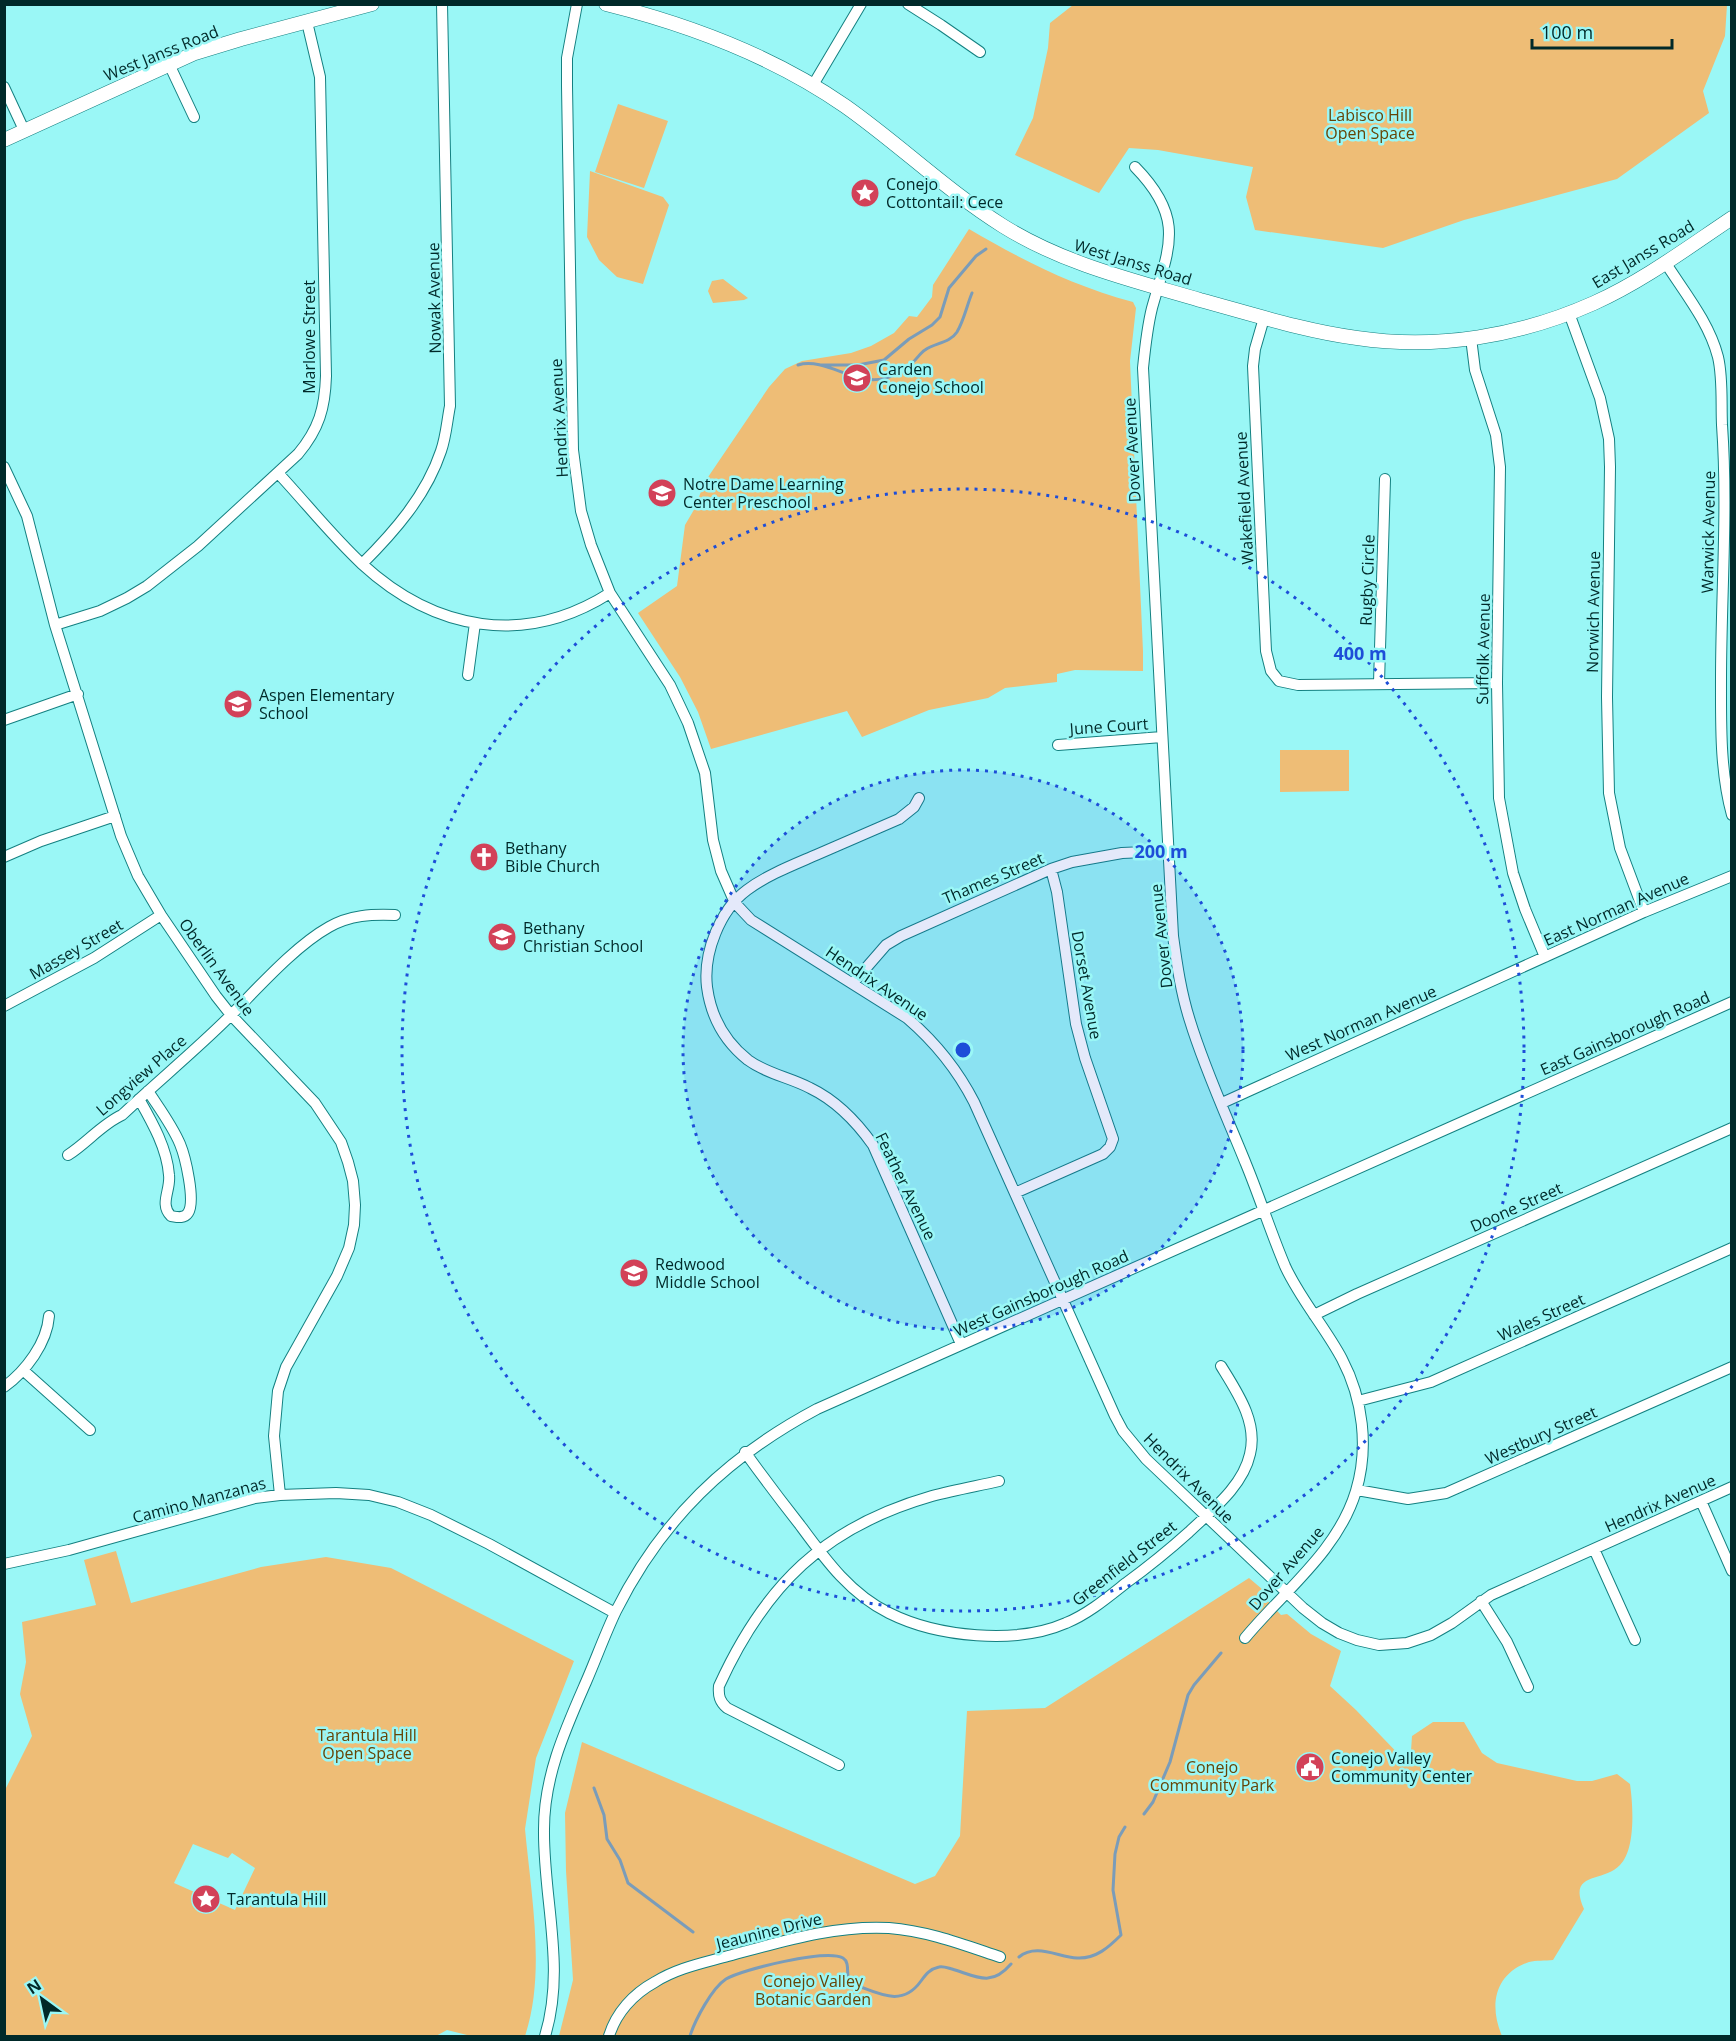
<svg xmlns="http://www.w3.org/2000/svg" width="1736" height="2041" font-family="'Open Sans',sans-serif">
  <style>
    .green { fill: #eebd76; fill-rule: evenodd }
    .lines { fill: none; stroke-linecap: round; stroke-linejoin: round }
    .stream { stroke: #7a9cb9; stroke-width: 3 }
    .minor-casing { stroke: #148081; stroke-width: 12 }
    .major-casing { stroke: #148081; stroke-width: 15 }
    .minor { stroke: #fff; stroke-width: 10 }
    .major { stroke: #fff; stroke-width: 14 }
    .ring { fill: none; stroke: #1d4ed8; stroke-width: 3; stroke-dasharray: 3 6 }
    .labels { text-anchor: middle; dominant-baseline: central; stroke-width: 5; stroke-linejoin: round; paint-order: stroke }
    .street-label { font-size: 16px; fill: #002929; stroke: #9af7f6 }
    .park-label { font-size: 16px; fill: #664406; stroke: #9af7f6 }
    .poi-label { font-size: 16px; fill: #002929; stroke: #9af7f6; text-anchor: start }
    .centre { fill: #1d4ed8; stroke: #9af7f6; stroke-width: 3 }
    .ring-label { font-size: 18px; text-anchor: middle; font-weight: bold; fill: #1d4ed8; stroke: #9af7f6; stroke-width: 5; stroke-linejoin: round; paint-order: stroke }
  </style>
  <rect width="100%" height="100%" fill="#9af7f6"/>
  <path class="green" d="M1073,5V4L1727,5L1725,36L1703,91L1709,113L1617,179L1464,220L1383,248L1255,230L1246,197L1253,167L1158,150L1129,148L1099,193L1015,155L1033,118L1048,48L1050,23Z
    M618,104L668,121L644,188L595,172Z
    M590,171L663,197L669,205L643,284L617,277L599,260L587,237Z
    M969,229C1024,261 1071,285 1133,302L1136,308L1130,361L1143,651V671L1075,670L1057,674V682L1005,688L988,698L929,710L862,737L847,711L711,749L698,712L680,677L638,613L677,586L685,525L695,508L704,483L769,387L785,369L802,361L851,353L871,346L894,333L909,316L917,317L932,297L933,285Z
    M723,279L748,298L744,300L713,303L708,291L712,281Z
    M1280,750H1349V791L1280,792Z
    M116,1551L131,1603L261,1567L326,1557L391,1568L574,1661L536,1758L525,1829C531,1894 546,1974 525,2036H471L447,2030L436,2036H5V1790L32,1736L20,1694L26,1662L22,1622L96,1605L84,1560ZM193,1844L228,1858L232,1853L255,1868L235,1910L174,1883Z
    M1249,1578L1262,1589L1263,1596L1281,1615L1287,1614L1311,1634L1341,1651L1330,1686L1356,1710L1410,1766L1412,1736L1433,1722H1464L1482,1753L1497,1763L1577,1781H1592L1617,1774L1630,1784C1633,1805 1636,1849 1620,1865C1603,1883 1567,1871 1584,1909L1553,1960C1545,1961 1536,1960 1529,1962C1494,1974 1489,2006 1502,2036H559L573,1980L566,1871L565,1813L582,1742L915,1884L935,1876L960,1836L967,1711L1045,1708Z"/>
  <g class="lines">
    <path class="stream" d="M798,365C819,359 841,374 861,378C880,383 898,376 912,363C917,359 920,353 925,350C935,343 950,343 957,332C964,320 967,305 972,293
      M820,365H858L884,360L909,339L932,325L940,317L949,288L976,256L986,249
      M594,1788L604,1815L607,1839L620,1860L628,1883L693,1932
      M1144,1814L1153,1802L1170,1762L1188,1695L1194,1685L1221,1653
      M1019,1957C1036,1943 1058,1957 1077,1958C1096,1959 1109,1947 1121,1935L1113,1890L1115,1854L1119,1837L1125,1827
      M690,2036C695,2020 712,1988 726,1979C743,1969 826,1949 843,1958C851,1963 845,1976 850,1983C877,1992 901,2009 921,1981C926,1974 930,1969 939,1967C943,1966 948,1968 952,1969C978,1977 991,1987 1011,1964"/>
    <g class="minor-casing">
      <path id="minor" d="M577,4L567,58V86L573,450L581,511L591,545L610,593L670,685L688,723L705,773L713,840L721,871L735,903L751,920L907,1018C935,1042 957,1069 974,1102L1115,1416L1123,1431L1146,1459L1303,1608L1322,1623L1339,1633L1357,1640L1379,1645L1407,1643L1431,1635L1452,1623L1491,1595L1732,1487
        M908,4L941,25L980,52
        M169,64L194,117
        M813,85L861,4
        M4,87L24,130
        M1135,167C1186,219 1169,247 1152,308C1147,328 1145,348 1143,368L1173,936C1177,965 1181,993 1190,1021C1205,1070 1227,1117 1246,1164C1260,1198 1271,1233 1285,1266C1300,1299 1325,1327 1342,1359C1363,1399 1369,1448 1356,1491C1338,1551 1283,1592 1245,1638
        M1665,262C1684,292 1709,322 1718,357C1723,378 1721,403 1722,425C1728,510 1721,595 1721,680C1721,726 1720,771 1732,815
        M1569,313L1600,398L1609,439L1610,467L1607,697L1609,793L1620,848L1644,912
        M1264,318L1255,349L1253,366L1266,651L1271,671L1279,681L1298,685L1497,683
        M1471,338L1475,370L1496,435L1500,467L1497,683L1499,798L1513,873L1525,909L1545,957
        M4,467L27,516L55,625L121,836L138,876L161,915L216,996L231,1015L315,1103L341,1142L348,1162L353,1181L355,1205L354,1225L349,1248L337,1276L286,1367L278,1391L274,1436L280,1495
        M278,473C306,503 332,536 362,564C435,631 525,647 610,593
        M362,564C394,532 426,496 441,451C446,437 447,421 450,406L442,4
        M55,625L100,611L127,598L147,586L198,546L298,454C319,429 325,408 326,376L320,77L307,22
        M468,675L475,623
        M1379,683L1385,479
        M4,720L78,694
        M1058,745L1162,737
        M919,798L914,807L899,819C871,831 844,843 816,855C793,865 767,875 747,890C720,910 703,953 707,987C711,1017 724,1041 748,1060C767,1074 789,1077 810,1088C837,1101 856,1121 873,1145L961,1344
        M4,857L41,841L115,816
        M853,983L886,945L901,936L1051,869L1072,862L1122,853L1168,851
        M4,1006L94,958L161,915
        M139,1099C152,1122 167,1148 169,1175C171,1190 159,1204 171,1216C177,1217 184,1219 188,1213C196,1201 185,1156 180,1144C172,1125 159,1108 148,1091
        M1222,1103L1644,912L1732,876
        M68,1155C87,1143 102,1124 122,1115C158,1081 196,1050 230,1016C258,988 295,946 329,927C350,915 372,914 395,915
        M1015,1193L1103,1154L1110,1147L1113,1139L1085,1058L1076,1024L1057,892L1051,869
        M1314,1315L1357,1294L1732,1128
        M24,1371L90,1430
        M4,1387C26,1371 47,1343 49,1316
        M1358,1401L1431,1382L1732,1248
        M745,1452C763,1477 781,1501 800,1525C825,1559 850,1594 889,1613C937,1637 1016,1645 1066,1623C1088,1614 1107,1598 1126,1583C1148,1567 1169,1550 1189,1532C1212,1510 1243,1486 1250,1454C1258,1422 1237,1392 1221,1366
        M1357,1490L1408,1499L1446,1493L1732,1367
        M1701,1501L1732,1571
        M1594,1549L1635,1640
        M4,1564L69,1550L255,1498L280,1495L336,1493L369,1495L398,1502L431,1515L489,1544L615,1613
        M1481,1601L1507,1642L1528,1687
        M839,1765L727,1708C720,1702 718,1696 719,1686C765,1585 824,1527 932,1496C954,1490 977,1486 999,1481
        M545,2036C566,1968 543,1898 544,1829C544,1776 565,1730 586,1682C596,1659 605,1634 616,1611C662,1519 727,1457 817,1409L1732,1002
        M609,2036C616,2013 633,1994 655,1982C677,1968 703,1963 728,1956C781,1942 833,1925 889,1928C928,1931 964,1945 1000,1957"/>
    </g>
    <g class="major-casing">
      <path id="major" d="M606,4C690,25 773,56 845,106C899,144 947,191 1003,226C1064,264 1132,280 1200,300C1252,314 1304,331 1357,338C1438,350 1520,336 1594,303C1643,281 1687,248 1732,218
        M4,140L195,53L241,39L372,4"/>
    </g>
    <use href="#minor" class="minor"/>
    <use href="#major" class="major"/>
  </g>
  <circle cx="963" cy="1050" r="280" fill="#1d4ed8" fill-opacity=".12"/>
  <g class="ring">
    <circle cx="963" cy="1050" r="280"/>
    <circle cx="963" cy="1050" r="561"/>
  </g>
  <defs>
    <g id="sight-disc" transform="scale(1.5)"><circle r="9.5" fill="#d24158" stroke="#9af7f6"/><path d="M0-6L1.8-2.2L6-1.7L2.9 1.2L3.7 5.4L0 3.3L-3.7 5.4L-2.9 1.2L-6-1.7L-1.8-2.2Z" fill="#fff"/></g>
    <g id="school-disc" transform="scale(1.5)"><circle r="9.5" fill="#d24158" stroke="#9af7f6"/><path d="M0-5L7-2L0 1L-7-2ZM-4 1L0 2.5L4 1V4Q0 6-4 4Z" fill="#fff"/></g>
    <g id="church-disc" transform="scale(1.5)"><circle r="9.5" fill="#d24158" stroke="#9af7f6"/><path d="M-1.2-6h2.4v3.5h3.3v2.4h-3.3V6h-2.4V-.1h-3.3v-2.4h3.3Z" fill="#fff"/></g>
    <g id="civic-disc" transform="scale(1.5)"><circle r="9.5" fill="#d24158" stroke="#9af7f6"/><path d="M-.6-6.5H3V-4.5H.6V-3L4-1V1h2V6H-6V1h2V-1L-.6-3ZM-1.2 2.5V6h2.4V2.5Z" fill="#fff"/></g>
  </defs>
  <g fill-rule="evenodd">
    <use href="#sight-disc" x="865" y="193"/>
    <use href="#school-disc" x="857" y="378"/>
    <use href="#school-disc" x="662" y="493"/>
    <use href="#school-disc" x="238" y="704"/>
    <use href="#church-disc" x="484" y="857"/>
    <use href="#school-disc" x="502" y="937"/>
    <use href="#school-disc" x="634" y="1273"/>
    <use href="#civic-disc" x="1310" y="1767"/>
    <use href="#sight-disc" x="206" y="1899"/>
  </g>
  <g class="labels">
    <g class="street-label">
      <text transform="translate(161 53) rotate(-22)">West Janss Road</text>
      <text transform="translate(1643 254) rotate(-31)">East Janss Road</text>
      <text transform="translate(1133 262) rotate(17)">West Janss Road</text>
      <text transform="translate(434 298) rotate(-91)">Nowak Avenue</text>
      <text transform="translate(309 337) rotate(-90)">Marlowe Street</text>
      <text transform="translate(559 418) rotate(-93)">Hendrix Avenue</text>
      <text transform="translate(1132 450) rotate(-93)">Dover Avenue</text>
      <text transform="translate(1244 498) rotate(-93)">Wakefield Avenue</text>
      <text transform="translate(1708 532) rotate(-89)">Warwick Avenue</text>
      <text transform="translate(1367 580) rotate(-88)">Rugby Circle</text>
      <text transform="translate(1593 612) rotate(-89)">Norwich Avenue</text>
      <text transform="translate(1483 649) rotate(-89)">Suffolk Avenue</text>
      <text transform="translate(1109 726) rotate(-4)">June Court</text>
      <text transform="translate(993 878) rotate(-23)">Thames Street</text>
      <text transform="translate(1616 909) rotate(-24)">East Norman Avenue</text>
      <text transform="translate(1161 936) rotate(-96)">Dover Avenue</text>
      <text transform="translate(76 949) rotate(-30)">Massey Street</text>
      <text transform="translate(217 967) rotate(54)">Oberlin Avenue</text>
      <text transform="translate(877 983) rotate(34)">Hendrix Avenue</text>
      <text transform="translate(1087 985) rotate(80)">Dorset Avenue</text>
      <text transform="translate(1361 1023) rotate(-24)">West Norman Avenue</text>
      <text transform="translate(1625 1033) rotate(-24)">East Gainsborough Road</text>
      <text transform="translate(141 1075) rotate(-41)">Longview Place</text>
      <text transform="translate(906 1186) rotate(64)">Feather Avenue</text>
      <text transform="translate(1516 1207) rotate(-24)">Doone Street</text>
      <text transform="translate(1041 1293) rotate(-24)">West Gainsborough Road</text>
      <text transform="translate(1541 1317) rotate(-24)">Wales Street</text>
      <text transform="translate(1541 1435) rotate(-24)">Westbury Street</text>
      <text transform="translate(1189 1478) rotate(45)">Hendrix Avenue</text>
      <text transform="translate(199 1500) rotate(-15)">Camino Manzanas</text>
      <text transform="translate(1660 1503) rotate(-24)">Hendrix Avenue</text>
      <text transform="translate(1124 1563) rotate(-38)">Greenfield Street</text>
      <text transform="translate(1286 1568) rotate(-49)">Dover Avenue</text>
      <text transform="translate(769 1931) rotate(-14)">Jeaunine Drive</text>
    </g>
    <g class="park-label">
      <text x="1370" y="115">Labisco Hill<tspan x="1370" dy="18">Open Space</tspan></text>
      <text x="367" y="1735">Tarantula Hill<tspan x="367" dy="18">Open Space</tspan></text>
      <text x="1212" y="1767">Conejo<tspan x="1212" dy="18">Community Park</tspan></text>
      <text x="813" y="1981">Conejo Valley<tspan x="813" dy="18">Botanic Garden</tspan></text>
    </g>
    <g class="poi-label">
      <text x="886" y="184">Conejo<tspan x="886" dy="18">Cottontail: Cece</tspan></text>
      <text x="878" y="369">Carden<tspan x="878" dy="18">Conejo School</tspan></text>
      <text x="683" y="484">Notre Dame Learning<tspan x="683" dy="18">Center Preschool</tspan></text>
      <text x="259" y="695">Aspen Elementary<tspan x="259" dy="18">School</tspan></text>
      <text x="505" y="848">Bethany<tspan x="505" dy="18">Bible Church</tspan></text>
      <text x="523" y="928">Bethany<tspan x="523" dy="18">Christian School</tspan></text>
      <text x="655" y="1264">Redwood<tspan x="655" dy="18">Middle School</tspan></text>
      <text x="1331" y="1758">Conejo Valley<tspan x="1331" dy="18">Community Center</tspan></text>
      <text x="227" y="1899">Tarantula Hill</text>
    </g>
  </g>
  <circle cx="963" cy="1050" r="9" class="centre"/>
  <g class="ring-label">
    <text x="1360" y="660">400 m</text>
    <text x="1161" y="858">200 m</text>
  </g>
  <rect width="1736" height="2041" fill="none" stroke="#002929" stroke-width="12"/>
  <g transform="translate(42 1999) rotate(327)" stroke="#9af7f6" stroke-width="4.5" paint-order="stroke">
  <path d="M0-4.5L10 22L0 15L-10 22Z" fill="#002929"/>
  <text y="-9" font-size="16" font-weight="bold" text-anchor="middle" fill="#002929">N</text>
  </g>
  <path d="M1532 39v9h140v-9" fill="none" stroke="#002929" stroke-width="3"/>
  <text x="1541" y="39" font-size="18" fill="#002929" stroke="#9af7f6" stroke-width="4.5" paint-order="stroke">100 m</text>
</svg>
